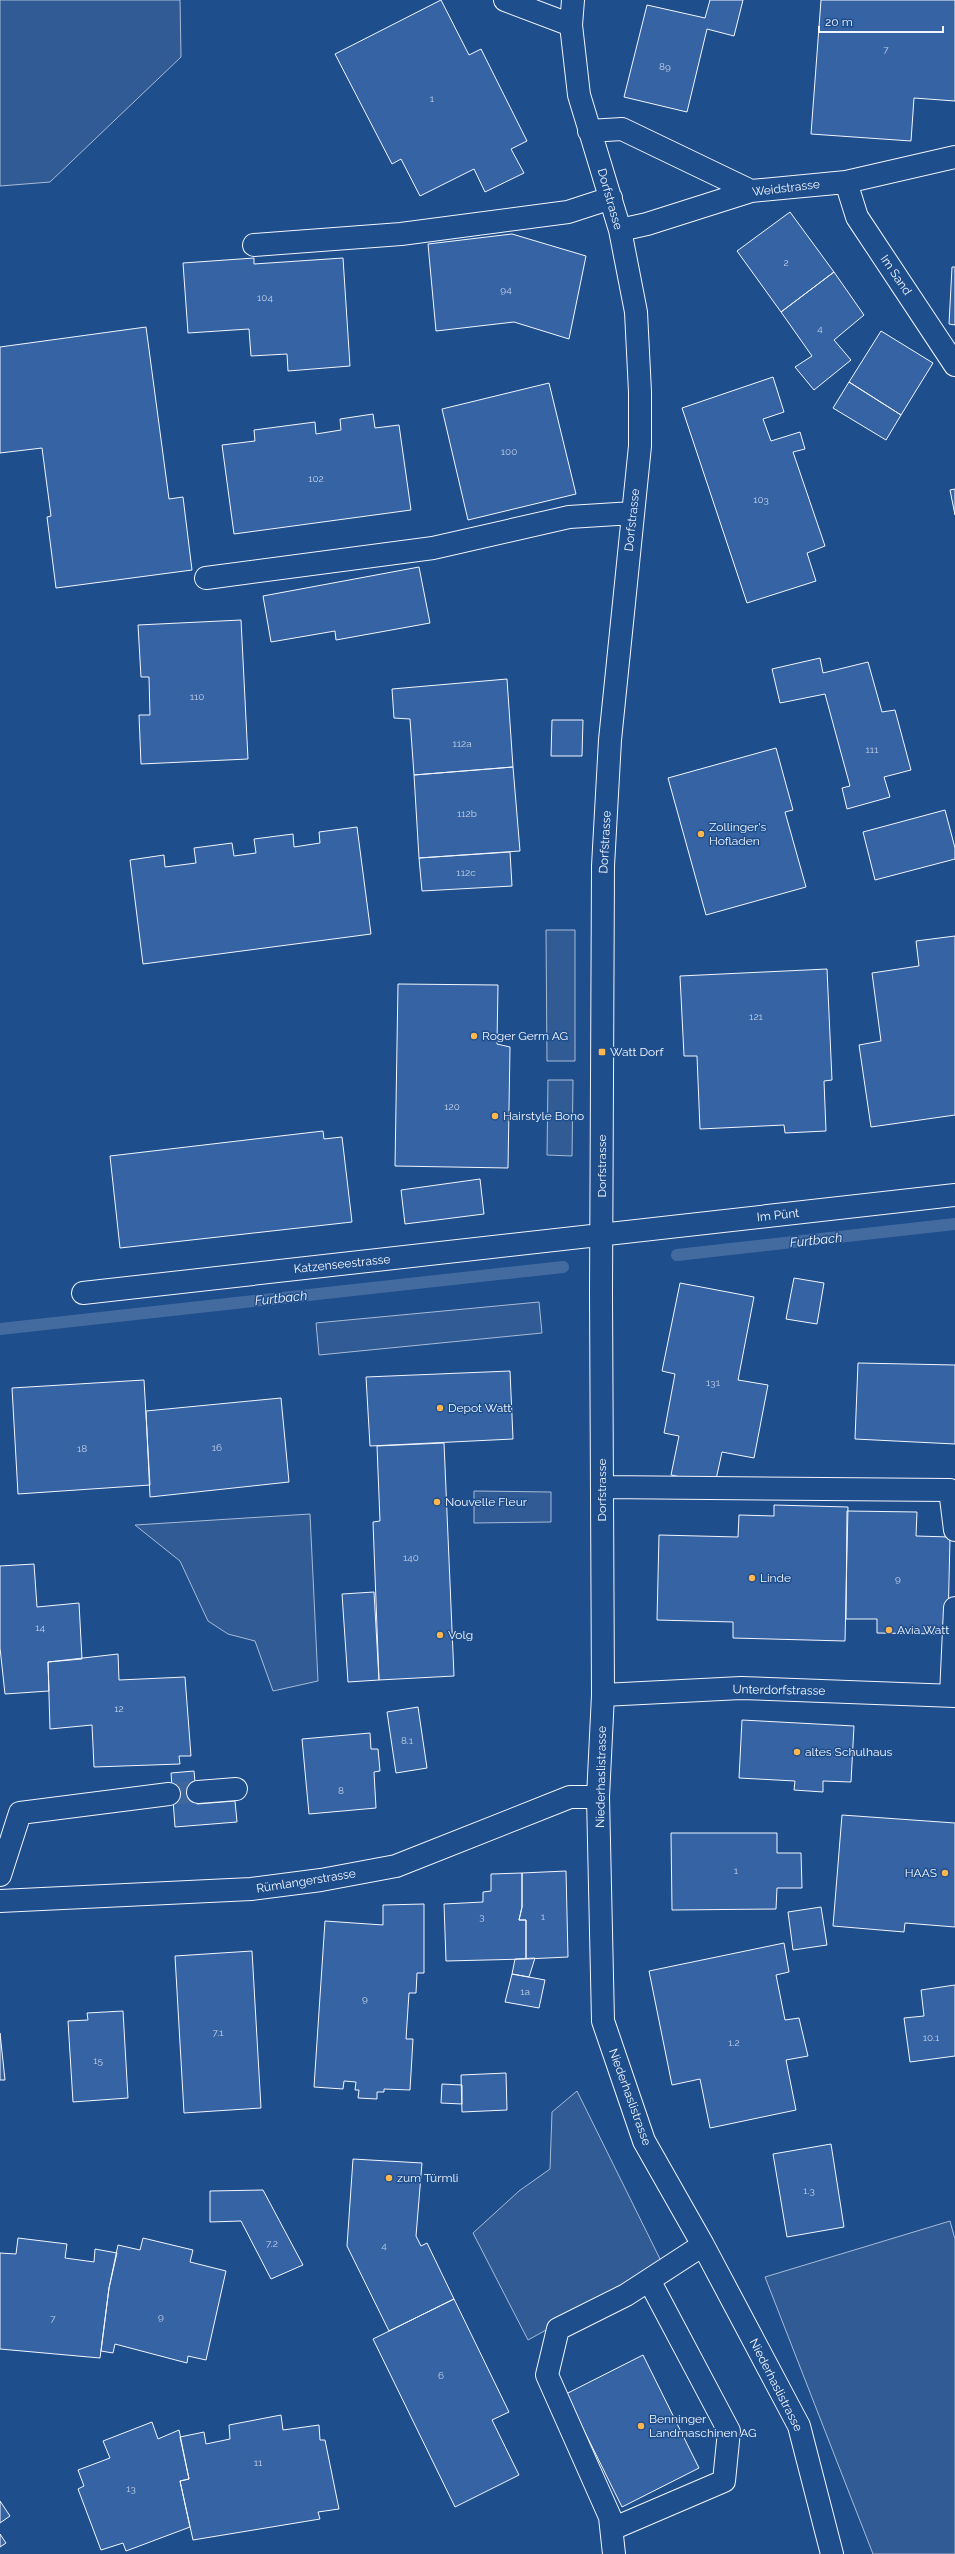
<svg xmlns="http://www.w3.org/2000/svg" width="955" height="2554" font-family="Raleway,sans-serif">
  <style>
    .built { fill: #305b95; stroke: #a8bbd7 }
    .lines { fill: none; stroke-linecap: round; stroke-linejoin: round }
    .stream { stroke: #446ba0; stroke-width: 12 }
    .building { fill: #3563a3; stroke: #f2f6ff }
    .minor-tunnel { stroke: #3f679d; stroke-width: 22; stroke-dasharray: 22 11; stroke-linecap: butt }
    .minor-casing { stroke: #f2f6ff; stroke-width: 24 }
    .minor { stroke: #1f4e8c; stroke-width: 22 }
    .poi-dot { fill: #ffb74d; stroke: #1f4e8c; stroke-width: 1.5 }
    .labels { text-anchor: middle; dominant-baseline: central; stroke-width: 3; stroke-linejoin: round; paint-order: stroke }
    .number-label { font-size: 10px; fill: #c3d1e8 }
    .street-label { font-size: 12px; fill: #f2f6ff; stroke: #1f4e8c }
    .poi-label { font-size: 12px; fill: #f2f6ff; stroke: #1f4e8c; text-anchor: start }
    .water-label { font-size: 13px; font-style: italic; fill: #f2f6ff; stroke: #1f4e8c }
  </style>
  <rect width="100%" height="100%" fill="#1f4e8c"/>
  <path class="built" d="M0,0H180L181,57L50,182L0,186Z
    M546,930H575V1061H547Z
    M548,1080H573L572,1156L547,1155Z
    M539,1302L542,1333L319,1355L316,1323Z
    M474,1491L551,1492V1522L474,1523Z
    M310,1514L318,1681L273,1691L255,1641L228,1634L208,1621L180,1561L135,1525Z
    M577,2091L663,2265L528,2340L473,2233L519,2191L550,2169L552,2112Z
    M950,2221L955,2239V2554H873L765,2277Z"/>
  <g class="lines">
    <path class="stream" d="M677,1255L955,1224
      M0,1329L563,1267"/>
  </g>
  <path class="building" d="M441,0L469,55L481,49L527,141L511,149L524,173L485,192L474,169L420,196L401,159L392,164L335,54Z
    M710,0H743L734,36L707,29L687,112L624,97L647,5L705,18Z
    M821,0H955V101L914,98L911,141L811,134Z
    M790,212L834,272L781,312L737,251Z
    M512,234L586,256L569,339L514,322L436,331L428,244Z
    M254,258V264L343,258L350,366L288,371L287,354L251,356L249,329L188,333L183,263Z
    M952,267H955V325L949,324Z
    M834,272L864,315L834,340L851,360L814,390L795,367L812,356L781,312Z
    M146,327L169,499L183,497L192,570L56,588L47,517L51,516L42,448L0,453V347Z
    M881,331L933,363L901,415L849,382Z
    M773,377L784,412L763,419L771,441L800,432L805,449L793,452L825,546L807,553L816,581L747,603L682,408Z
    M849,382L901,415L886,440L833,408Z
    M549,383L576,494L468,520L442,409Z
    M373,414L375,428L399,425L411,510L234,534L222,445L255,441L254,430L315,422L316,434L341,430L340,419Z
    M955,489V515L950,490Z
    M419,567L430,623L336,640L335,631L271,642L263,596Z
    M241,620L248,759L141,764L139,715H150L149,677H141L138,625Z
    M820,658L823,673L868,662L882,712L895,710L911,770L884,777L890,797L847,809L842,788L850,786L825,694L780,703L772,669Z
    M507,679L513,767L414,775L410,719L394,718L392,689Z
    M552,720H583L582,756H551Z
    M776,748L793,810L785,812L806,887L706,915L668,778Z
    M513,767L520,851L419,858L414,775Z
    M945,810L955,848V859L875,880L863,832Z
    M357,827L371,934L143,964L130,860L164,855L165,867L196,863L194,848L232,843L234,856L256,853L254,839L293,834L294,847L320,843L319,832Z
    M510,852L512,886L422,891L419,858Z
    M955,936V1115L871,1127L859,1045L881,1041L872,973L919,966L916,941Z
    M827,969L832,1080L824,1081L826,1131L785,1133L784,1125L700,1129L697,1056H684L680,976Z
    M398,984L498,985L497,1044L510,1047L508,1168L395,1166Z
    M323,1131L324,1139L342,1137L352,1222L120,1248L110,1156Z
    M480,1179L484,1214L405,1224L401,1190Z
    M794,1278L824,1283L817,1324L786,1319Z
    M680,1283L754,1297L738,1380L768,1385L754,1458L722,1452L715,1484L671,1475L679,1436L664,1433L675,1374L662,1371Z
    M858,1363L955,1365V1444L855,1439Z
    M510,1371L513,1439L370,1446L366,1377Z
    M144,1380L150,1485L18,1494L12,1388Z
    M281,1398L289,1482L150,1497L146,1411Z
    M444,1443L454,1676L379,1680L373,1522L380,1521L377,1446Z
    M774,1505L848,1507L845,1641L733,1638V1622L657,1620L659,1535L738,1537L739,1515L774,1516Z
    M847,1511L917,1512L916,1536L950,1537L948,1624H943L942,1634L877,1633V1619H846Z
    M34,1564L37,1607L79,1603L82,1659L48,1662L49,1691L5,1694L0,1648V1566Z
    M374,1592L379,1680L348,1682L342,1594Z
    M118,1654L119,1680L185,1677L191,1756H179L180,1764L94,1767L92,1725L50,1729L48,1662Z
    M418,1707L427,1768L396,1773L387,1712Z
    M742,1720L854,1726L851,1782L823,1781V1792L794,1790L795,1781L739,1778Z
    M370,1733L371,1749H378L380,1771L374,1772L376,1808L309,1814L302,1739Z
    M194,1771L197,1804L235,1801L237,1822L175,1827L171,1773Z
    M842,1815L955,1823V1927L905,1923L904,1932L833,1926Z
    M671,1833H777V1853H801L802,1888H777L776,1909L672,1910Z
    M566,1871L568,1957L526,1959V1920H519L522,1907V1873Z
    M522,1873V1907L519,1920H526V1959L446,1961L444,1904L483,1902V1892L491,1891V1874Z
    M424,1904V1973H417L416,1993H409L406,2039H413L410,2090L384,2089V2092H377V2099L358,2098L359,2090H355L356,2082L344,2081L343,2089L314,2087L325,1921L383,1925V1905Z
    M821,1907L827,1945L793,1950L788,1912Z
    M784,1943L789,1972L776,1975L785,2020L799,2018L808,2056L786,2060L796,2110L710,2128L700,2079L672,2085L649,1971Z
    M252,1951L261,2108L184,2113L175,1956Z
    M535,1958L529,1977L512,1974L515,1959Z
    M512,1974L545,1980L539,2008L505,2002Z
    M955,1985V2056L910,2062L904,2018L924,2016L921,1990Z
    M123,2011L128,2098L73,2102L68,2021L88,2020L87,2013Z
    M0,2033L5,2080H0Z
    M506,2073L507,2110L462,2112L461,2075Z
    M442,2084L462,2085V2104L441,2103Z
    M831,2144L844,2227L787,2237L773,2154Z
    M353,2159L422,2163L416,2236L421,2246L427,2243L454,2299L389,2331L347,2246Z
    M263,2190L303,2265L271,2279L241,2221L210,2222V2191Z
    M18,2238L67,2244L65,2258L94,2262L95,2249L117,2253L109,2288L100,2358L0,2349V2253L16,2254Z
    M143,2238L193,2250L190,2262L226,2271L206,2360L188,2356L187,2363L115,2344L113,2353L101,2351L109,2288L118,2245L140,2250Z
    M454,2299L509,2412L492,2420L519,2475L455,2507L373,2339Z
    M643,2355L699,2468L622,2507L566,2394Z
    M281,2415L283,2430L319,2425L320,2440H325L339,2509L318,2512L320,2519L193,2540L180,2481L189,2479L180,2437L204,2432L206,2444L230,2439L229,2425Z
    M152,2422L158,2439L179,2430L189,2479L180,2481L190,2527L126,2551L123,2543L101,2550L78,2489L84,2486L78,2470L110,2458L103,2441Z
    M0,2501L10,2516L0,2523Z
    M0,2534L6,2543L0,2547Z"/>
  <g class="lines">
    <path class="minor-tunnel" d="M169,1794L198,1792"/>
    <g class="minor-casing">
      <path id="minor" d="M505,0L571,25
        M573,0L571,25L579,95L620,230L636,312L640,392V446L610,740L603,866L601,1293L603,1695L598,1797L603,2021L644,2141L703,2245L799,2426L832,2554
        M589,131L622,129L751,191
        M846,182L857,217L955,365
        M620,230L647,224L751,191L846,182L955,157
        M254,245L401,234L568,212L611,198
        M206,578L433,548L569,517L633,513
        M83,1293L955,1195
        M602,1487L950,1490L955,1530
        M603,1695L741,1688L955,1696
        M951,1695L955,1608
        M198,1792L236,1789
        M0,1875L20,1813L169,1794
        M0,1901L251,1889L321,1880L396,1866L570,1797H598
        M612,2529L724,2481L729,2431L649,2280
        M614,2554L610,2517L547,2375L558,2329L626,2295L703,2245"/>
    </g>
    <use href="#minor" class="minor"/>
  </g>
  <g class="poi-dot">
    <circle cx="701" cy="834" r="4"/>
    <circle cx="474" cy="1036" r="4"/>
    <rect x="598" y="1048" width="8" height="8" rx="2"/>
    <circle cx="495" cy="1116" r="4"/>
    <circle cx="440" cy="1408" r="4"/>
    <circle cx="437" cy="1502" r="4"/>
    <circle cx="752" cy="1578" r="4"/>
    <circle cx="889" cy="1630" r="4"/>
    <circle cx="440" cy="1635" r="4"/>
    <circle cx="797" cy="1752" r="4"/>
    <circle cx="945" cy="1873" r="4"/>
    <circle cx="389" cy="2178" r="4"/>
    <circle cx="641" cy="2426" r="4"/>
  </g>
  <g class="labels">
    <g class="number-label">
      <text x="886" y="49">7</text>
      <text x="665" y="66">89</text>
      <text x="432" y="98">1</text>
      <text x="786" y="262">2</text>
      <text x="506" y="289">94</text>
      <text x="265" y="297">104</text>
      <text x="820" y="328">4</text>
      <text x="509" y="451">100</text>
      <text x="316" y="478">102</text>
      <text x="761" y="499">103</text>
      <text x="197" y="696">110</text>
      <text x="462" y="743">112a</text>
      <text x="872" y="749">111</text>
      <text x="467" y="813">112b</text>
      <text x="466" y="872">112c</text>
      <text x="756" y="1016">121</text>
      <text x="452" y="1106">120</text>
      <text x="713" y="1382">131</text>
      <text x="217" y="1447">16</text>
      <text x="82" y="1448">18</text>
      <text x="411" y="1557">140</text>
      <text x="898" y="1578">9</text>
      <text x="40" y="1627">14</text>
      <text x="119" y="1708">12</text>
      <text x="407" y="1740">8.1</text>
      <text x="341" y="1790">8</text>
      <text x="736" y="1870">1</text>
      <text x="482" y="1916">3</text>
      <text x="543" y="1916">1</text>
      <text x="525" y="1991">1a</text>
      <text x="365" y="1998">9</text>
      <text x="218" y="2032">7.1</text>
      <text x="931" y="2037">10.1</text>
      <text x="734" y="2042">1.2</text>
      <text x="98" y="2060">15</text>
      <text x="809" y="2190">1.3</text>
      <text x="272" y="2243">7.2</text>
      <text x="384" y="2245">4</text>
      <text x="161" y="2316">9</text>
      <text x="53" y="2318">7</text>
      <text x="441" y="2375">6</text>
      <text x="258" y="2462">11</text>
      <text x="131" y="2488">13</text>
    </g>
    <g class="street-label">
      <text transform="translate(786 188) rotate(-7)">Weidstrasse</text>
      <text transform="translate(610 199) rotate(74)">Dorfstrasse</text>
      <text transform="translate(896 275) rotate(56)">Im Sand</text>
      <text transform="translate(632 520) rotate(-84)">Dorfstrasse</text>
      <text transform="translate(605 842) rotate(-87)">Dorfstrasse</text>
      <text transform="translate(602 1166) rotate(-90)">Dorfstrasse</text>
      <text transform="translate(778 1215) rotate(-6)">Im Pünt</text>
      <text transform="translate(342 1264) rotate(-6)">Katzenseestrasse</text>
      <text transform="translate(602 1490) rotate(-90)">Dorfstrasse</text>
      <text transform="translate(779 1690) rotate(1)">Unterdorfstrasse</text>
      <text transform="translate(601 1777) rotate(-89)">Niederhaslistrasse</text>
      <text transform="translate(306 1881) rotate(-9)">Rümlangerstrasse</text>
      <text transform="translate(630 2097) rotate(70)">Niederhaslistrasse</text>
      <text transform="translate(776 2385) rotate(63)">Niederhaslistrasse</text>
    </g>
    <g class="poi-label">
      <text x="709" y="827">Zollinger's<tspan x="709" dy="14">Hofladen</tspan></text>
      <text x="482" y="1036">Roger Germ AG</text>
      <text x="610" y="1052">Watt Dorf</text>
      <text x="503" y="1116">Hairstyle Bono</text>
      <text x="448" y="1408">Depot Watt</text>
      <text x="445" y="1502">Nouvelle Fleur</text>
      <text x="760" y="1578">Linde</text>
      <text x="897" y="1630">Avia Watt</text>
      <text x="448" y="1635">Volg</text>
      <text x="805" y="1752">altes Schulhaus</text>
      <text x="937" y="1873" text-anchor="end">HAAS</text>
      <text x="397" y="2178">zum Türmli</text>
      <text x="649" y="2419">Benninger<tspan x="649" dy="14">Landmaschinen AG</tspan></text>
    </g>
    <g class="water-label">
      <text transform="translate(816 1240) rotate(-6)">Furtbach</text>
      <text transform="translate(281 1298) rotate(-6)">Furtbach</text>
    </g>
  </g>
  <path d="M819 26v6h124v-6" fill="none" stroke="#f2f6ff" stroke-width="2"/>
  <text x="825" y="26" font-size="12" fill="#f2f6ff" stroke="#1f4e8c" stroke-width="3" paint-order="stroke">20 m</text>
</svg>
